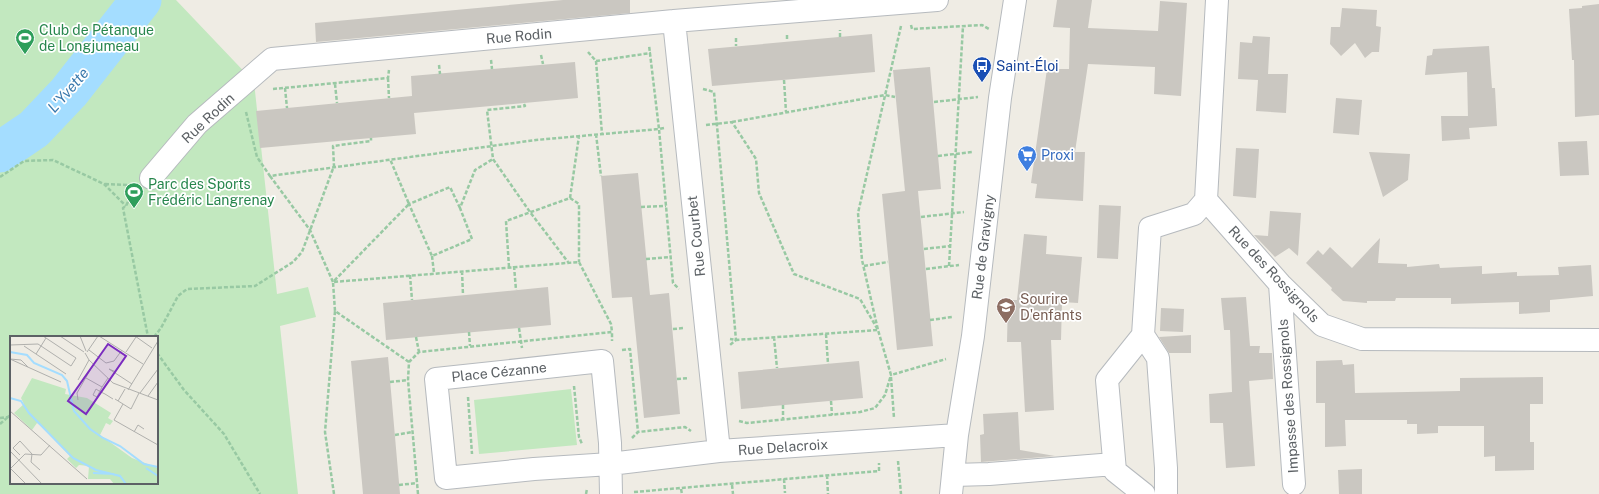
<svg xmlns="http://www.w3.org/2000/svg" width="1599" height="494" font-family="'Public Sans',sans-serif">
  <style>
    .green { fill: #c2e8bf; fill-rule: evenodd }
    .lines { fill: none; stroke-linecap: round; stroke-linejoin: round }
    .river { stroke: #a4ddff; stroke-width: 41 }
    .building { fill: #cac7c1 }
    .minor-casing { stroke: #b6babe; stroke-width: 24 }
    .path { stroke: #98c9a3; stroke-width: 2.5; stroke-dasharray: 4 2; stroke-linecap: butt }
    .minor { stroke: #fff; stroke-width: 22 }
    .labels { text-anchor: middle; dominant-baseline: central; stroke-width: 3.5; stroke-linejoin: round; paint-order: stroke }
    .leisure-label { font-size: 14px; fill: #27864d; stroke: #fff; text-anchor: start }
    .street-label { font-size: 14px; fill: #5c6165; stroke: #fff }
    .transit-label { font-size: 14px; fill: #164399; stroke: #fff; text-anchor: start }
    .shop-label { font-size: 14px; fill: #366cbe; stroke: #fff; text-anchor: start }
    .education-label { font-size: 14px; fill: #785e54; stroke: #fff; text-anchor: start }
    .water-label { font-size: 15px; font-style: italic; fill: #3a79ad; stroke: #fff }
    .inset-river { fill: none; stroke: #a4ddff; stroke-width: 2 }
    .inset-road { fill: none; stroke: #b0b0ad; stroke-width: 1 }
    .view { fill: #7b2cbf; fill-opacity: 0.15; stroke: #7b2cbf; stroke-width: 2 }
    .inset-edge { fill: none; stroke: #5c6165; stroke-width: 2 }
  </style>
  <rect width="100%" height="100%" fill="#efece4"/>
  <path class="green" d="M0,0H176L254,82L277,294L308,287L316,317L280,326L298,494H0ZM11,337H157V483H11Z
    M571,389L577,445L479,454L474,400Z"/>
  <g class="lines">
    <path class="river" d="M0,152L34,129L69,92L141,0"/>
  </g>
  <path class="building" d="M563,0H630V13L316,42L315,23Z
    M1057,0H1092L1088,28L1158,31L1160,1L1187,3L1181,96L1154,94L1155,67L1088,64L1075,152H1085L1083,201L1035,198L1037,184L1031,183L1047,69H1069L1070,28L1053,27Z
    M1599,4V115L1575,117L1574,60H1572L1569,9L1582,8V6Z
    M1342,8L1377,10L1376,26L1381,27L1379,52H1372L1365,58L1355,43L1341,56L1330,44L1331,27H1340Z
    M872,34L875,72L712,86L708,49Z
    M1253,36L1270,37L1268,74H1288L1286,113L1256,111L1258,80L1238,79L1240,42L1252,43Z
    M1489,46L1492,88H1495L1497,126L1469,128L1470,139L1442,141L1441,116H1468V118L1467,72L1425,75L1427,56L1432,55L1433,49Z
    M575,62L578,98L414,113L416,134L260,148L256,111L412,96L411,76Z
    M930,67L941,189L918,191L933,346L897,350L882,194L905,191L893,70Z
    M1336,98L1362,100L1359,135L1333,133Z
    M1587,141L1589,175L1560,176L1558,142Z
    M1236,148L1259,149L1256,198L1233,196Z
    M1369,152L1410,154L1408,180L1383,197Z
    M638,173L650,295L669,293L680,414L644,418L632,297L612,298L601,176Z
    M1099,205L1121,206L1118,259L1097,258Z
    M1270,211L1301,213L1298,256L1289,248L1275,257L1254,235L1268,236Z
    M1024,234L1047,236L1046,254L1082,257L1078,303L1062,302L1061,340H1051L1054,410L1025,412L1021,342H1007L1008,300H1017Z
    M1380,238L1378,263L1407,264V267L1439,264L1440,268L1482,266V274L1517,272V276L1559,275L1558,267L1591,265L1593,296L1550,300V312L1519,314V302L1451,304V298H1396L1395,301H1367V303L1343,301L1331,290L1332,288L1306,263L1318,250L1323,255L1330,247L1352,268Z
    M548,287L551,325L386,340L383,303Z
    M1246,297L1250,346H1260L1259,353H1272L1273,379L1249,381L1255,466L1226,468L1223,423H1210L1209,394L1232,392L1230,330H1224L1221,298Z
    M1161,308L1184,309L1183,332L1160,331Z
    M1191,335V353H1169L1159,337Z
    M388,357L400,494H363L351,361Z
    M1342,360L1343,365L1354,364L1355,393L1460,391V378L1543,377V404H1530V442H1534V470L1495,471V456L1484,457V426H1438V433L1417,434V424H1407V420H1345L1346,446L1325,447V403H1316V361Z
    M859,361L863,398L741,409L738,372Z
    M1018,412L1020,450L1055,456L981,462L980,435L984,434L983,414Z
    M1362,469V494H1339L1338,470Z"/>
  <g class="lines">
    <g class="minor-casing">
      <path id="minor" d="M1217,0L1206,200L1280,284L1322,325L1362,339L1599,340
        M674,21L719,451
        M151,178L197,124L272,59L674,21L937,0
        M1280,284L1294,484
        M1143,335L1150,228L1194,214L1206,200
        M953,475L989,474L1114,464
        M611,494L610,443L602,361L436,379L446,478L534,469L610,464L719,451L957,435
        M951,494L957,435L973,336L1000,98L1015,0
        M1144,494L1115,471L1107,380L1143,335L1158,358L1166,468V494"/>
    </g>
    <path class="path" d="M911,25L912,29L982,25L989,29
      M901,26L858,213L862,260L878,330L891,375L946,359
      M787,35V41
      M840,37V30
      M736,38V46
      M588,52L596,61L602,134
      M541,55L543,64
      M491,60L492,69
      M596,61L651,53
      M439,65L440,74
      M388,78L389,98
      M784,80L786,112
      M335,84L337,103
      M285,88L287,108
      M273,89L388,78L389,70
      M703,89L714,92L736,340L730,345
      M934,102L978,97
      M524,104L525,106L487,110L493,159L530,212L568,262
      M246,112L257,157L270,176L536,140L659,129L649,45
      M732,122L885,95L895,97
      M706,125L732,122L756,159L759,193L794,274L860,299L878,330L736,340L730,339
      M664,128L659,129L673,283L679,289
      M596,134L601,176
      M938,156L972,152
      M270,176L310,230L333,282L409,204L390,159
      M0,177L24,161L53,160L104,184L126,206
      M105,184L130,185
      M133,191L126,206L123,208L148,337
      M570,198L579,204V262
      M641,207L666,206
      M460,208L450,187L409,204L432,256L472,239L460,208L475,170L493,159
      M921,217L964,212
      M924,249L950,246
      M432,256L434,273
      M646,259L671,257
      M514,266L516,290
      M864,266L888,262
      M949,266L963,26
      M509,267L506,221L570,198L579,136
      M926,269L959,265
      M462,271L463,295
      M410,275L412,300
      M930,320L952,317
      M519,328L522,348
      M673,329L684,328
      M469,332L470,346
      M826,334L828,364
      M154,337L161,328L178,296L187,289L255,286L293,262L302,252L334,166L333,146L371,141V138
      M416,337L419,352
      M774,337L777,368
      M622,350L630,349L638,432
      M157,353L184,390L224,434L260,494
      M409,362L335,311L333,282L579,262L611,324L612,332
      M891,377L894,418
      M677,379L689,378
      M390,382L408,380
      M574,386L579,437L582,444
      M468,397L472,454
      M831,401L832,415
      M783,405V420
      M0,418L8,417L11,414
      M739,421L747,423L860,412L875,408L885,395L891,375
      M0,424L8,417
      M395,435L412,432
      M632,438L638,432L685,427L691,431
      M898,461L901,494
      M827,475L828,494
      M784,479L785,493
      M399,485L417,483
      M732,485L733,494
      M681,489L682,494
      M634,492L879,471V463
      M334,494L325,432L335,311
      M418,494L408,380L409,362L419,352L612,332V341
      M586,494L587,489"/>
    <use href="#minor" class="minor"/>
  </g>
  <defs>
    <g id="stadium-pin" transform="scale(1)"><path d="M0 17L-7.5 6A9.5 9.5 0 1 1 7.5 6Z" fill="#2e9e5b" stroke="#fff"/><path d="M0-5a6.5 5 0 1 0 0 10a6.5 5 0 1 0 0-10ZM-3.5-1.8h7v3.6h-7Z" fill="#fff"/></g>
    <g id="bus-pin" transform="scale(1)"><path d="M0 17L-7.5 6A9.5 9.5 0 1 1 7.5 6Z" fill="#1a4fb4" stroke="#fff"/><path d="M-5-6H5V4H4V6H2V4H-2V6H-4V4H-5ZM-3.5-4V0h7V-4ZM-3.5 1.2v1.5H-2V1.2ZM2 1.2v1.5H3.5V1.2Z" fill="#fff"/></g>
    <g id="supermarket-pin" transform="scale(1)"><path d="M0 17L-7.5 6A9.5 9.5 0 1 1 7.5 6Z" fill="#3f7fe0" stroke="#fff"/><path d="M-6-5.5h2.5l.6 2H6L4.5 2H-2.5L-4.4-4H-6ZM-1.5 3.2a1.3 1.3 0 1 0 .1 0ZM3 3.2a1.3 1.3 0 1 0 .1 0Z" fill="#fff"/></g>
    <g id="school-pin" transform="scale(1)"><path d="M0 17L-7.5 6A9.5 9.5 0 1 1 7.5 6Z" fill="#8d6e63" stroke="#fff"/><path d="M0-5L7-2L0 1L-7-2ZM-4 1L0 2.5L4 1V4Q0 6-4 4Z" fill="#fff"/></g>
  </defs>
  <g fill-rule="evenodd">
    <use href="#stadium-pin" x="25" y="38"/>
    <use href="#bus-pin" x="982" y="66"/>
    <use href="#supermarket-pin" x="1027" y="155"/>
    <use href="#stadium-pin" x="134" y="192"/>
    <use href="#school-pin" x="1006" y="307"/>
  </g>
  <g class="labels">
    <g class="leisure-label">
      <text x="39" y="30">Club de Pétanque<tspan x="39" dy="16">de Longjumeau</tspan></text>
      <text x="148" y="184">Parc des Sports<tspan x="148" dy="16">Frédéric Langrenay</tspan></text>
    </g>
    <g class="street-label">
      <text transform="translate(519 36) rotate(-5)">Rue Rodin</text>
      <text transform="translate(208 118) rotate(-43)">Rue Rodin</text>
      <text transform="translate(696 236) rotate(-96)">Rue Courbet</text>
      <text transform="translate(983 247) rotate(-83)">Rue de Gravigny</text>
      <text transform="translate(1274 274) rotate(47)">Rue des Rossignols</text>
      <text transform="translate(499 372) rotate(-6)">Place Cézanne</text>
      <text transform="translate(1288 396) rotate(-94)">Impasse des Rossignols</text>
      <text transform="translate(783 447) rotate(-4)">Rue Delacroix</text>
    </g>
    <g class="transit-label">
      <text x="996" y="66">Saint-Éloi</text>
    </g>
    <g class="shop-label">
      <text x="1041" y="155">Proxi</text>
    </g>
    <g class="education-label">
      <text x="1020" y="299">Sourire<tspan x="1020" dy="16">D'enfants</tspan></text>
    </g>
    <g class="water-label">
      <text transform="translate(68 90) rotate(-49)">L'Yvette</text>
    </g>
  </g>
  <g transform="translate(10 336)">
    <rect width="148" height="148" fill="#efece4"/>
    <path d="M22,42L56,53L55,58L77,62L101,77L98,82L103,85L100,89L96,87L90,99L122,122L148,132V148H104L100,143H78L79,130L69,129L66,132L57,123L60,120L31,90L27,87L22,94L4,77L14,68L11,62Z" fill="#c2e8bf"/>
    <path class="inset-river" d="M0,16L17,19L24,27L52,39L57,45L64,75L80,93L93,102L110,110L134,128L148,131M0,62L11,65L19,77L63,122L86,134L110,140L116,148M136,132L148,140M83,137L104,138"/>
    <path class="inset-road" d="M33,0L66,22M50,0L74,16M70,0L76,15M89,0L133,28M125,0L142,12M0,9L28,8L61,30L66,22M14,10L56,38M79,14L96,27L104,25L112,14M77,16L88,0M116,16L126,1M75,17L79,24L103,47L148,64M26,18L36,2M0,23L51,46M0,23L11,24L18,31M106,36L99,33L122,48M76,42L92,51M98,42L92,51L87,61L83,59L86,53L89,55H90L91,56L95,58L103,63M68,44L79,24M118,54L148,5M130,57L148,33M138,60L148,46M105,63L121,73L129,57M68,64L67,57L83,29M108,65L115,53M113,68L104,84L148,109M0,75L77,143M124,96L128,89L134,93M0,115L32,148M10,119L3,112L10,105L22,118L21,126L30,134M0,132L16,148M0,133L15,118L31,119L40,109"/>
    <path class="view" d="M98,8L116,20L76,78L58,65Z"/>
    <rect width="148" height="148" class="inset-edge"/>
  </g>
</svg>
